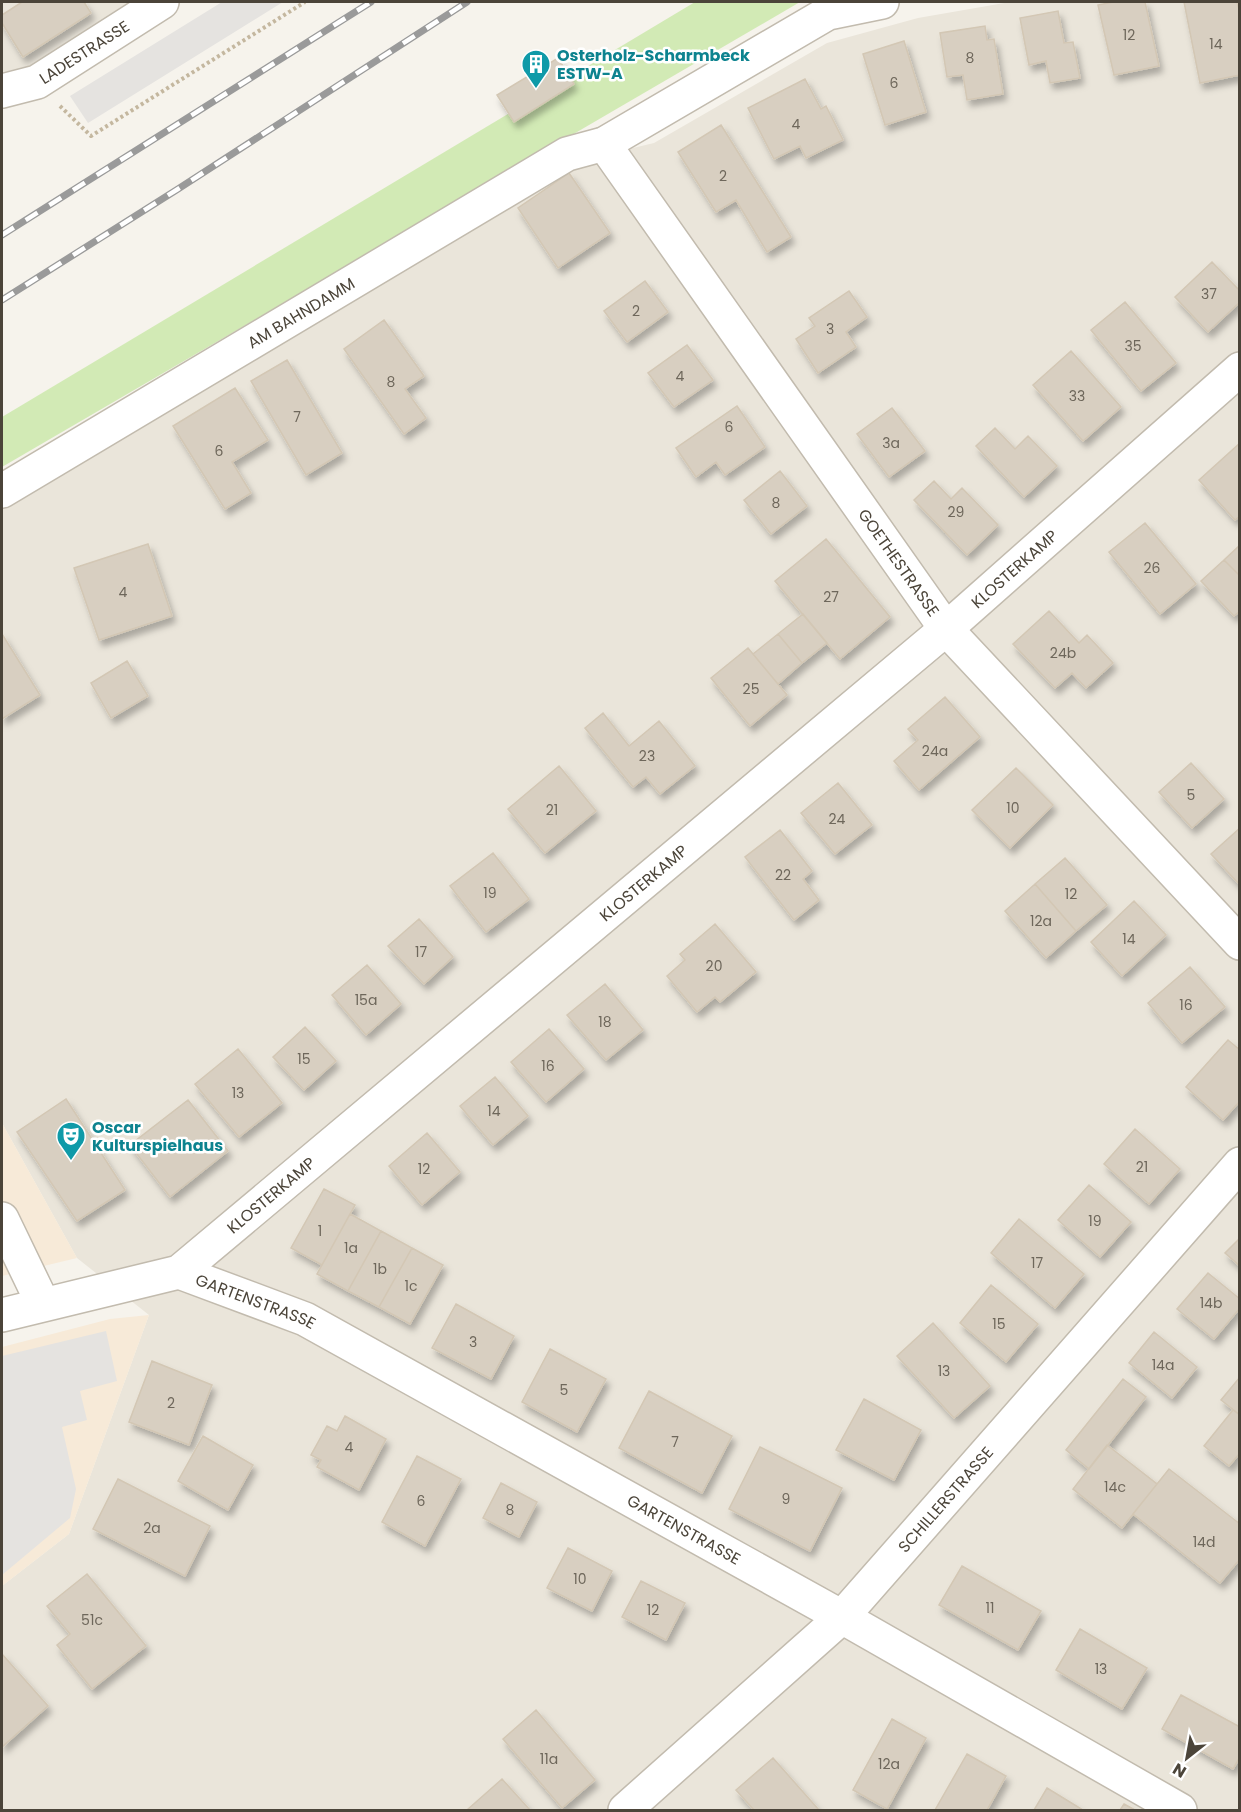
<svg xmlns="http://www.w3.org/2000/svg" width="1241" height="1812" font-family="Poppins,sans-serif">
  <style>
    .residential { fill: #eae5da }
    .commercial { fill: #f7ead8 }
    .green { fill: #d2eab5 }
    .parking { fill: #e5e3e0 }
    .building { fill: #d8cfc1; stroke: #d3c7b4; stroke-width: 1.5; filter: url(#shadow) }
    .lines { fill: none; stroke-linecap: round; stroke-linejoin: round }
    .minor-casing { stroke: #c2bbae; stroke-width: 36 }
    .path { stroke: #c4b79f; stroke-width: 4; stroke-dasharray: 3 3; stroke-linecap: butt }
    .minor { stroke: #fff; stroke-width: 33 }
    .rail-casing { stroke: #9a9a9a; stroke-width: 7 }
    .rail { stroke: #fff; stroke-width: 4.5; stroke-dasharray: 14; stroke-linecap: butt }
    .labels { text-anchor: middle; dominant-baseline: central; stroke-width: 5; stroke-linejoin: round; paint-order: stroke }
    .number-label { font-size: 14px; fill: #6e675b }
    .street-label { font-size: 16px; fill: #4b4439; stroke: #fff }
    .culture-label { font-size: 16px; font-weight: bold; fill: #0d838f; stroke: #fff; text-anchor: start }
  </style>
  <defs>
    <filter id="shadow"><feDropShadow dx="3.5" dy="6" stdDeviation="3" flood-color="#0004"/></filter>
  </defs>
  <rect width="100%" height="100%" fill="#f6f3ec"/>
  <path class="residential" d="M2,2H136L29,68L2,72Z
    M1010,2H1239V1810H2V1586L69,1534L149,1315L77,1258L2,1123V509L566,164L654,143L827,43L918,18Z"/>
  <path class="commercial" d="M2,1123L77,1258L2,1276Z
    M149,1315L69,1534L2,1586V1347L110,1319Z"/>
  <path class="green" d="M695,2H800L2,467V417Z"/>
  <path class="parking" d="M222,2H283L88,123L70,96Z
    M106,1331L117,1381L80,1391L87,1420L62,1427L76,1489L70,1518L2,1575V1356Z"/>
  <path class="building" d="M22,2H84L91,13L23,57L2,23V15Z
    M1113,2H1145L1159,66L1114,75L1098,5Z
    M1184,2H1237L1240,13V75L1200,83Z
    M1058,11L1064,43L1073,42L1080,78L1050,83L1046,61L1029,65L1020,18Z
    M985,26L987,40L994,39L1003,94L967,100L963,75L947,77L940,33Z
    M904,41L926,112L885,125L863,54Z
    M558,58L574,84L514,122L497,95Z
    M805,79L821,109L826,106L843,140L806,158L800,146L774,159L748,108Z
    M721,125L791,237L767,252L736,200L716,212L678,152Z
    M569,173L610,233L558,268L518,208Z
    M1212,262L1240,291V302L1208,332L1175,297Z
    M645,281L668,312L627,342L604,311Z
    M849,291L867,317L846,332L856,347L818,373L796,339L815,326L809,318Z
    M1125,302L1176,363L1141,391L1091,330Z
    M384,320L424,376L405,389L426,418L404,434L344,349Z
    M687,345L713,380L674,407L648,373Z
    M1071,351L1121,407L1083,441L1033,385Z
    M287,360L342,453L306,475L251,381Z
    M235,388L268,440L232,462L251,493L225,509L173,426Z
    M737,406L765,447L725,475L716,462L696,477L676,448Z
    M892,408L925,451L889,477L857,434Z
    M995,428L1015,449L1028,436L1057,466L1024,497L976,446Z
    M1240,443V516L1235,520L1199,480Z
    M780,471L807,506L771,534L744,500Z
    M934,481L951,499L962,488L998,525L967,555L914,500Z
    M1145,523L1196,584L1160,614L1109,552Z
    M826,539L890,617L840,659L775,581Z
    M148,544L172,616L99,640L74,568Z
    M1240,545V576L1224,560Z
    M1224,560L1240,576V611L1234,616L1201,581Z
    M1049,611L1079,643L1087,635L1113,663L1086,688L1072,673L1055,688L1013,644Z
    M803,614L827,643L802,663L778,634Z
    M2,634L40,695L2,719Z
    M778,634L802,663L778,684L753,654Z
    M748,648L787,695L750,726L711,678Z
    M127,661L148,696L111,718L91,683Z
    M945,697L980,737L919,790L894,761L918,740L908,729Z
    M603,713L629,746L659,721L695,766L660,794L646,777L633,787L585,728Z
    M1191,763L1224,799L1192,828L1159,792Z
    M559,766L596,811L545,853L508,809Z
    M1016,768L1053,805L1010,848L972,810Z
    M838,783L872,825L835,854L801,813Z
    M1240,828V885L1211,854Z
    M780,830L812,871L803,879L819,900L794,920L745,857Z
    M493,853L529,899L486,932L450,886Z
    M1065,858L1107,905L1076,931L1035,884Z
    M1035,884L1076,931L1046,958L1005,911Z
    M1134,901L1166,935L1122,976L1091,942Z
    M419,919L453,957L424,984L388,946Z
    M715,924L756,972L720,1002L715,997L697,1012L667,976L685,960L680,954Z
    M367,965L401,1004L366,1035L332,995Z
    M1190,967L1225,1007L1182,1043L1148,1003Z
    M605,984L643,1030L606,1060L567,1015Z
    M305,1027L336,1061L304,1090L273,1057Z
    M549,1029L584,1069L546,1102L511,1062Z
    M1228,1040L1240,1050V1101L1223,1120L1186,1087Z
    M238,1049L282,1103L239,1137L195,1084Z
    M495,1077L528,1116L493,1145L460,1106Z
    M66,1099L125,1190L77,1221L17,1132Z
    M188,1100L228,1151L170,1197L130,1145Z
    M1135,1129L1180,1169L1149,1204L1104,1164Z
    M427,1133L460,1172L422,1205L389,1166Z
    M1089,1185L1131,1222L1100,1257L1058,1220Z
    M324,1189L355,1205L322,1265L291,1248Z
    M350,1214L381,1231L348,1291L317,1274Z
    M1019,1219L1084,1274L1055,1308L991,1253Z
    M381,1231L412,1248L379,1307L348,1291Z
    M1240,1238V1266L1225,1253Z
    M412,1248L443,1265L410,1324L379,1307Z
    M1208,1273L1240,1299V1308L1214,1339L1177,1309Z
    M991,1285L1038,1324L1006,1362L960,1323Z
    M456,1304L514,1336L491,1379L432,1348Z
    M933,1323L990,1386L954,1418L897,1356Z
    M1154,1332L1197,1367L1172,1398L1129,1363Z
    M550,1349L606,1379L577,1432L522,1402Z
    M152,1361L212,1385L189,1445L129,1422Z
    M1240,1377V1415L1221,1400Z
    M1123,1379L1146,1397L1089,1469L1066,1450Z
    M649,1391L732,1436L702,1493L619,1448Z
    M864,1399L921,1430L894,1480L836,1450Z
    M1233,1410L1240,1415V1453L1229,1466L1204,1446Z
    M345,1416L386,1439L359,1490L317,1467L321,1460L311,1455L327,1426L337,1431Z
    M203,1436L253,1465L228,1510L178,1481Z
    M1107,1445L1157,1484L1122,1528L1073,1489Z
    M760,1447L842,1488L810,1551L729,1509Z
    M417,1456L461,1479L425,1546L382,1522Z
    M1169,1469L1240,1524V1559L1220,1583L1133,1514Z
    M118,1479L210,1526L185,1576L93,1529Z
    M501,1483L537,1502L519,1537L483,1518Z
    M568,1548L612,1571L592,1611L547,1588Z
    M962,1566L1041,1611L1018,1650L939,1605Z
    M87,1574L146,1646L92,1689L57,1645L70,1634L47,1606Z
    M641,1581L685,1603L666,1640L622,1617Z
    M1080,1629L1147,1668L1122,1709L1056,1670Z
    M2,1654L48,1706L2,1747Z
    M1181,1695L1240,1727V1757L1233,1769L1162,1729Z
    M536,1710L595,1780L562,1808L503,1739Z
    M892,1719L926,1738L887,1809L853,1790Z
    M967,1754L1006,1776L987,1810H935Z
    M773,1758L819,1810H754L736,1790Z
    M502,1779L530,1810H467Z
    M1047,1788L1083,1810H1034Z
    M1124,1804L1135,1810H1120Z"/>
  <g class="lines">
    <g class="minor-casing">
      <g id="minor">
        <path id="s1" d="M2,91L37,82L162,2"/>
        <path id="s2" d="M604,144L946,629L1240,943"/>
        <path id="s3" d="M2,491L567,154L604,144L828,13L882,2"/>
        <path d="M2,1219L43,1304"/>
        <path id="s4" d="M179,1272L305,1319L842,1617L1180,1810"/>
        <path id="s5" d="M2,1315L179,1272L946,629L1240,369"/>
        <path id="s6" d="M625,1810L842,1617L1240,1164"/>
      </g>
    </g>
    <path class="path" d="M60,106L91,136L305,2"/>
    <use href="#minor" class="minor"/>
    <g class="rail-casing">
      <path id="rail" d="M2,235L371,2
        M2,300L178,189L467,2"/>
    </g>
    <use href="#rail" class="rail"/>
  </g>
  <defs>
    <g id="building-pin" transform="scale(1.5)"><path d="M0 17L-7.5 6A9.5 9.5 0 1 1 7.5 6Z" fill="#0f9aa8" stroke="#fff"/><path d="M-4-6H4V6H1V3H-1V6H-4ZM-2.5-4.3h1.7v1.8h-1.7ZM.8-4.3h1.7v1.8H.8ZM-2.5-1h1.7V.8h-1.7ZM.8-1h1.7V.8H.8Z" fill="#fff"/></g>
    <g id="theatre-pin" transform="scale(1.5)"><path d="M0 17L-7.5 6A9.5 9.5 0 1 1 7.5 6Z" fill="#0f9aa8" stroke="#fff"/><path d="M-5-5.5Q0-4 5-5.5V0Q5 5 0 6Q-5 5-5 0ZM-3.3-2.5H-1v1.5H-3.3ZM1-2.5H3.3v1.5H1ZM-2.8 1Q0 5.5 2.8 1Z" fill="#fff"/></g>
  </defs>
  <g fill-rule="evenodd">
    <use href="#building-pin" x="536" y="64"/>
    <use href="#theatre-pin" x="71" y="1136"/>
  </g>
  <g class="labels">
    <g class="number-label">
      <text x="1129" y="35">12</text>
      <text x="1216" y="44">14</text>
      <text x="970" y="58">8</text>
      <text x="894" y="83">6</text>
      <text x="796" y="124">4</text>
      <text x="723" y="176">2</text>
      <text x="1209" y="294">37</text>
      <text x="636" y="311">2</text>
      <text x="830" y="329">3</text>
      <text x="1133" y="346">35</text>
      <text x="680" y="376">4</text>
      <text x="391" y="382">8</text>
      <text x="1077" y="396">33</text>
      <text x="297" y="417">7</text>
      <text x="729" y="427">6</text>
      <text x="891" y="443">3a</text>
      <text x="219" y="451">6</text>
      <text x="776" y="503">8</text>
      <text x="956" y="512">29</text>
      <text x="1152" y="568">26</text>
      <text x="123" y="592">4</text>
      <text x="831" y="597">27</text>
      <text x="1063" y="653">24b</text>
      <text x="751" y="689">25</text>
      <text x="935" y="751">24a</text>
      <text x="647" y="756">23</text>
      <text x="1191" y="795">5</text>
      <text x="1013" y="808">10</text>
      <text x="552" y="810">21</text>
      <text x="837" y="819">24</text>
      <text x="783" y="875">22</text>
      <text x="490" y="893">19</text>
      <text x="1071" y="894">12</text>
      <text x="1041" y="921">12a</text>
      <text x="1129" y="939">14</text>
      <text x="421" y="952">17</text>
      <text x="714" y="966">20</text>
      <text x="366" y="1000">15a</text>
      <text x="1186" y="1005">16</text>
      <text x="605" y="1022">18</text>
      <text x="304" y="1059">15</text>
      <text x="548" y="1066">16</text>
      <text x="238" y="1093">13</text>
      <text x="494" y="1111">14</text>
      <text x="1142" y="1167">21</text>
      <text x="424" y="1169">12</text>
      <text x="1095" y="1221">19</text>
      <text x="320" y="1231">1</text>
      <text x="351" y="1248">1a</text>
      <text x="1037" y="1263">17</text>
      <text x="380" y="1269">1b</text>
      <text x="411" y="1286">1c</text>
      <text x="1211" y="1303">14b</text>
      <text x="999" y="1324">15</text>
      <text x="473" y="1342">3</text>
      <text x="1163" y="1365">14a</text>
      <text x="944" y="1371">13</text>
      <text x="564" y="1390">5</text>
      <text x="171" y="1403">2</text>
      <text x="675" y="1442">7</text>
      <text x="349" y="1447">4</text>
      <text x="1115" y="1487">14c</text>
      <text x="786" y="1499">9</text>
      <text x="421" y="1501">6</text>
      <text x="510" y="1510">8</text>
      <text x="152" y="1528">2a</text>
      <text x="1204" y="1542">14d</text>
      <text x="580" y="1579">10</text>
      <text x="990" y="1608">11</text>
      <text x="653" y="1610">12</text>
      <text x="92" y="1620">51c</text>
      <text x="1101" y="1669">13</text>
      <text x="549" y="1759">11a</text>
      <text x="889" y="1764">12a</text>
    </g>
    <g class="street-label">
      <text stroke="none"><textPath href="#s1" startOffset="92">LADESTRASSE</textPath></text>
      <text stroke="none"><textPath href="#s3" startOffset="348">AM BAHNDAMM</textPath></text>
      <text stroke="none"><textPath href="#s2" startOffset="512">GOETHESTRASSE</textPath></text>
      <text stroke="none"><textPath href="#s5" startOffset="1274">KLOSTERKAMP</textPath></text>
      <text stroke="none"><textPath href="#s5" startOffset="788">KLOSTERKAMP</textPath></text>
      <text stroke="none"><textPath href="#s5" startOffset="302">KLOSTERKAMP</textPath></text>
      <text stroke="none"><textPath href="#s4" startOffset="82">GARTENSTRASSE</textPath></text>
      <text stroke="none"><textPath href="#s6" startOffset="447">SCHILLERSTRASSE</textPath></text>
      <text stroke="none"><textPath href="#s4" startOffset="568">GARTENSTRASSE</textPath></text>
    </g>
    <g class="culture-label">
      <text x="557" y="55">Osterholz-Scharmbeck<tspan x="557" dy="18">ESTW-A</tspan></text>
      <text x="92" y="1127">Oscar<tspan x="92" dy="18">Kulturspielhaus</tspan></text>
    </g>
  </g>
  <rect width="1241" height="1812" fill="none" stroke="#4b4439" stroke-width="6"/>
  <g transform="translate(1187 1758) rotate(211)" stroke="#ffffff" stroke-width="4.5" paint-order="stroke">
  <path d="M0-4.5L10 22L0 15L-10 22Z" fill="#4b4439"/>
  <text y="-9" font-size="16" font-weight="bold" text-anchor="middle" fill="#4b4439">N</text>
  </g>
</svg>
